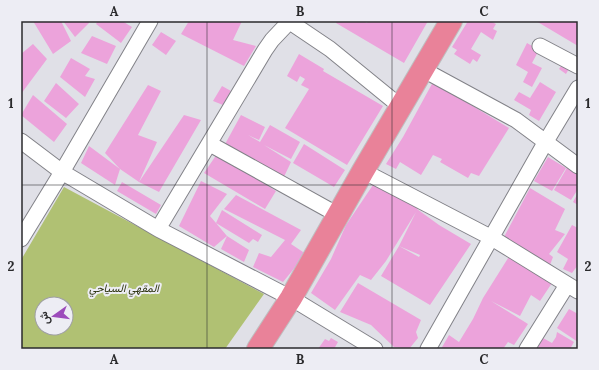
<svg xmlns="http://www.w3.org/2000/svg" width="599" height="370" font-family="Lora,Vazirmatn,serif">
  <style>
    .green { fill: #b0c173; fill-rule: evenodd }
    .building { fill: #eca3db; fill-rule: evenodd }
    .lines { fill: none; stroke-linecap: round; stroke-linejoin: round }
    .minor-casing { stroke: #828288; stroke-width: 17 }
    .highway-casing { stroke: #bfbfc0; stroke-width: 24 }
    .minor { stroke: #fff; stroke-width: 15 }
    .highway { stroke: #e98299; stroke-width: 22 }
    .grid { fill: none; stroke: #2a2a2c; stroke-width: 1; stroke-opacity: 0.55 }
    .labels { text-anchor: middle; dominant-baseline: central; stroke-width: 4; stroke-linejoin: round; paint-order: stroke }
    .park-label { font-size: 11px; font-style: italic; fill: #2e3511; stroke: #ededf4 }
    .neatline { fill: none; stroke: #2a2a2c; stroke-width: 1.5 }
    .grid-label { font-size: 13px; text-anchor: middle; font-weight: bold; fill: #2a2a2c }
  </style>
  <rect width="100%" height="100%" fill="#e0e0e7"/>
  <path class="green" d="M64,187L264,294L225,349H21V260ZM42,304H66V328H42Z"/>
  <path class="building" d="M33,21H61L71,41L53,54Z
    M63,21H89V23L75,37Z
    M98,21H122L132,27L121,43L96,24Z
    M189,21H242L233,40L256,46L244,66L181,34Z
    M337,21H363L367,23L368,21H428L404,63L336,23Z
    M468,21H490L496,24L493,29L497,31L493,40L481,32L471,49L481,55L477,62L473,59L470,64L454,54L457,50L452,47Z
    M536,21H578V46Z
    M161,32L176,41L166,55L152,45Z
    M92,36L116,46L107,64L81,53Z
    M527,43L539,50L532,63L542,68L532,87L523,82L528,72L516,65Z
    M33,44L47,59L21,94V54Z
    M299,54L324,69L323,71L383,106L347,165L285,128L309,89L301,85L305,79L300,76L297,82L287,76Z
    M71,58L90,69L85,76L95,79L85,97L60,77Z
    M563,63L570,67L566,74L559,69Z
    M433,82L509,128L479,176L471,173L468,178L440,162L442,159L433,155L421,175L400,162L396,169L386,164L403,137Z
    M540,82L556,92L539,121L529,115L531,110L514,100L519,92L530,98Z
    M56,83L79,104L66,118L44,101Z
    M148,85L161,91L138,135L157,142L139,182L184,115L201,120L159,192L139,182L120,169L115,185L81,163L89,146L120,169L105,153Z
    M222,86L231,91L223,105L213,101Z
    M33,95L67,124L54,142L21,115Z
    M241,115L265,127L259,140L248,135L260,142L270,125L300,142L291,159L264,145L291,162L282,181L224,146Z
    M304,144L345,170L334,187L293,163Z
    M217,154L276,191L265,209L204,173Z
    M548,157L566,168L552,191L534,181Z
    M568,166L578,172V189L571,200L554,190Z
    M201,181L227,194L210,216L216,223L222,210L262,235L258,242L253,239L249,243L216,223L227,236L214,247L179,226Z
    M122,182L161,205L156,214L117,191Z
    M375,182L419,207L417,209L439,225L471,244L430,305L381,276L399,246L416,212L386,261L371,280L360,275L335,310L311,293L331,259L346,225ZM399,246L420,255L419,257Z
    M530,188L565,209L555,230L565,234L549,254L553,257L550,265L504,237Z
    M578,193V205L573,202Z
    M236,195L301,230L291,244L306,254L283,282L253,267L259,253L271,257L285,240L224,209Z
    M572,225L578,228V265L572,273L563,269L568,259L557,252Z
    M227,236L249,250L244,262L221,249Z
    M510,255L552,283L540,301L531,295L520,316L491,301L528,324L514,345L508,342L503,349H441L449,335L459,342L473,319L483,298Z
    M358,283L421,320L416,332L418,338L409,349L394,347L371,325L340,312Z
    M569,309L578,314V342L557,328Z
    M557,332L574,342L570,349H537L543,338L552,343L556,337Z
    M331,338L338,342L334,349H318L325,339L329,341Z"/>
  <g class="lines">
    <g class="minor-casing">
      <path id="minor" d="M290,22L330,49L401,107
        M540,46L578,66
        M422,69L516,120L578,166
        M21,141L62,172L158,229L291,298L375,349
        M210,144L338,215
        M363,171L492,238L578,291
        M158,229L265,50L272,40L290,21
        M21,239L62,172L150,21
        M428,349L545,143L578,88
        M527,349L567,285"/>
    </g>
    <g class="highway-casing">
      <path id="highway" d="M258,349L291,298L363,171L451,21"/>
    </g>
    <use href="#minor" class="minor"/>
    <use href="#highway" class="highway"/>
  </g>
  <path class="grid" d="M207,21V349M392,21V349M21,185H578"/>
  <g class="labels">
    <g class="park-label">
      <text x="124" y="288">المقهي السياحي</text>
    </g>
  </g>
  <rect width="599" height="370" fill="none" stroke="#ededf4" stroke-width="44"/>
  <g transform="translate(54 316) rotate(256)"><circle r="19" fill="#ededf4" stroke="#9f9fa4"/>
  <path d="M0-3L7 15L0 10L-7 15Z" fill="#9c4bbb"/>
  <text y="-6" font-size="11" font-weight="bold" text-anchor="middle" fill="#2a2a2c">ش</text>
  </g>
  <rect x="22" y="22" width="555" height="326" class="neatline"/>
  <g class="grid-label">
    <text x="114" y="16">A</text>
    <text x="300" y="16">B</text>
    <text x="484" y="16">C</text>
    <text x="11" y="108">1</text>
    <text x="588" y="108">1</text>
    <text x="11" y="271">2</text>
    <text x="588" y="271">2</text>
    <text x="114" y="364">A</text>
    <text x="300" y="364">B</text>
    <text x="484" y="364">C</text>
  </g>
</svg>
